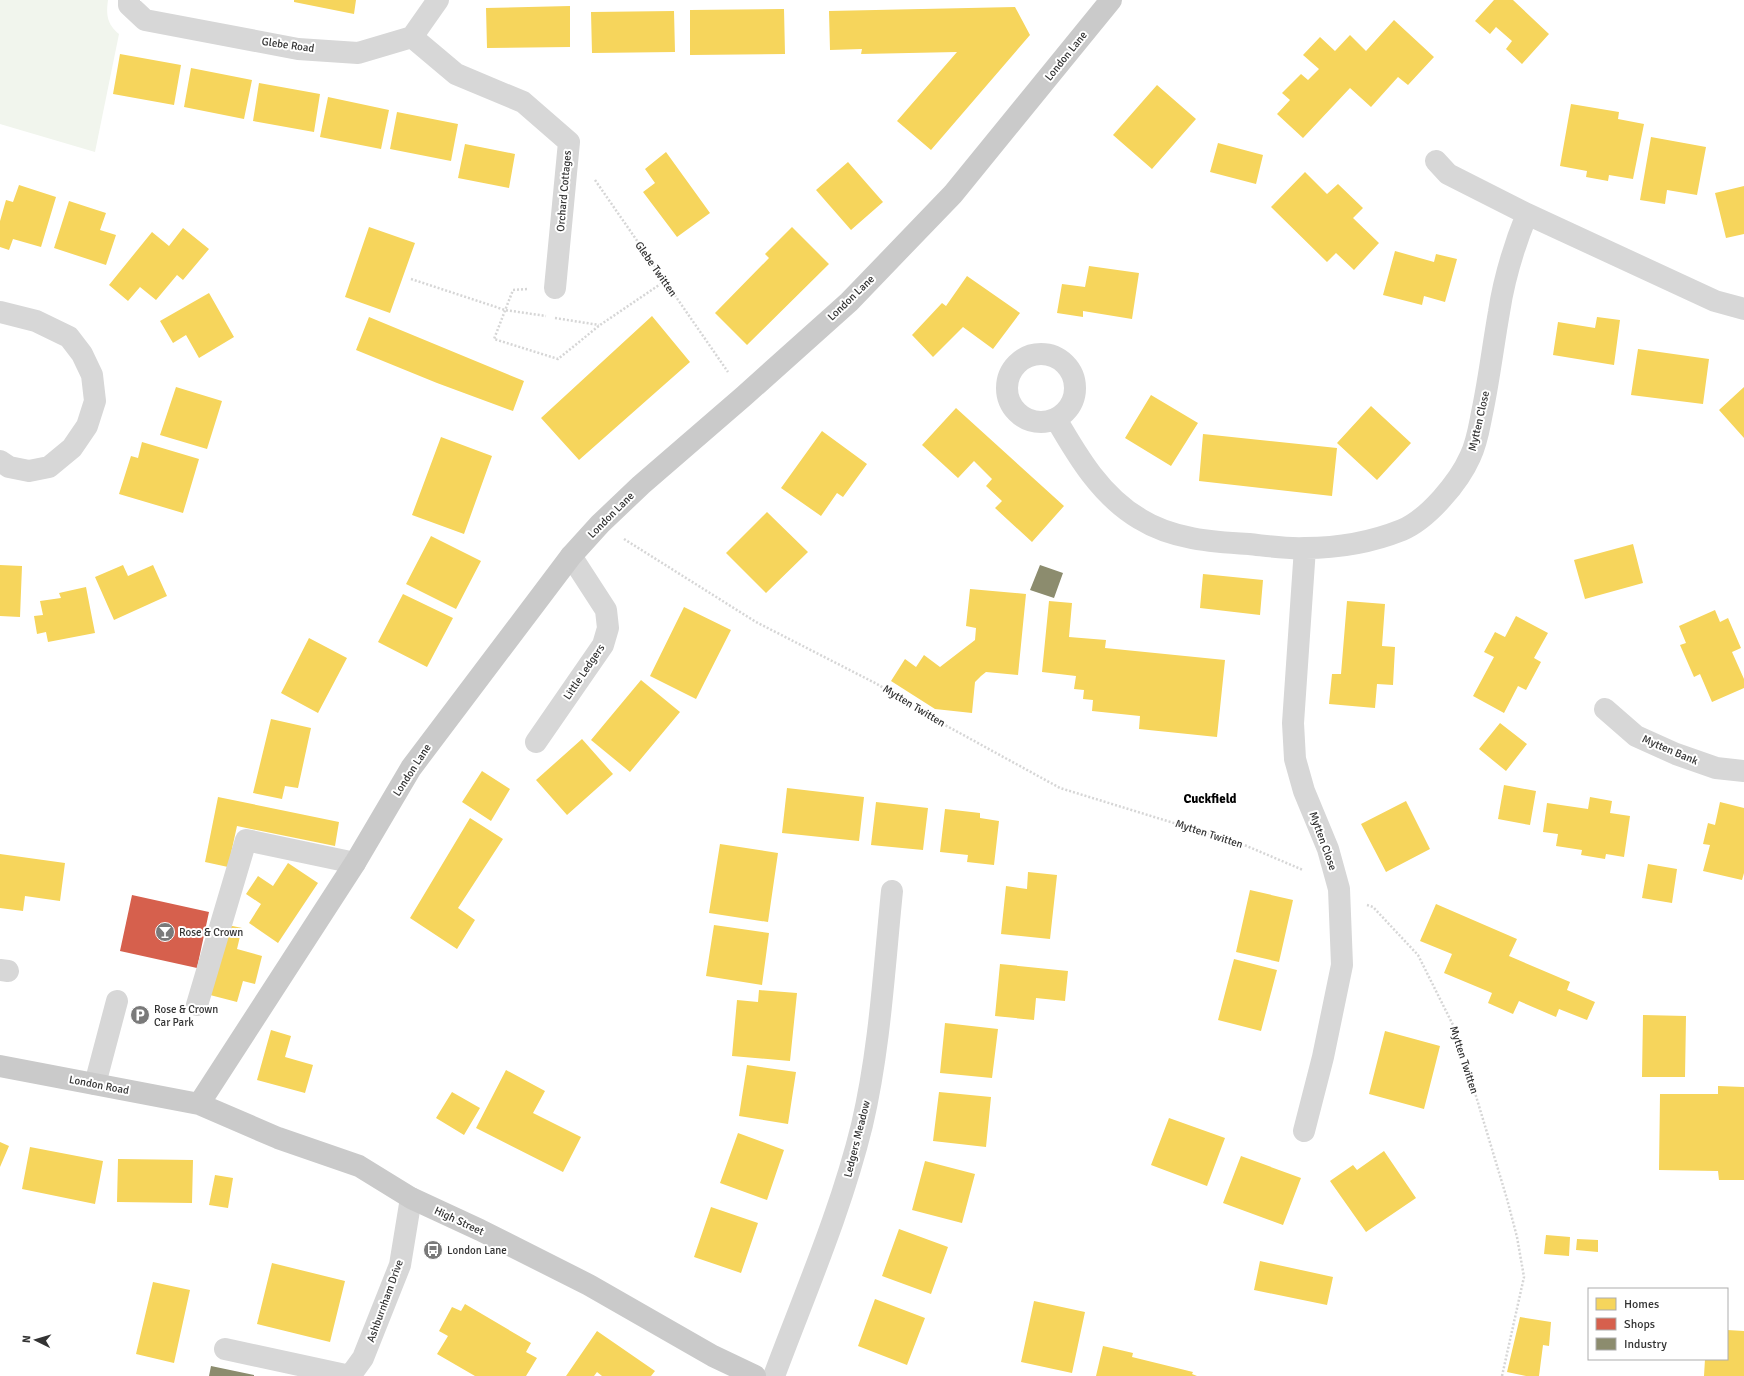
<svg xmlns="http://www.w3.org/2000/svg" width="1744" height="1376" font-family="Signika,sans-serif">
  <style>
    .green { fill: #f1f5ed }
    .homes { fill: #f6d55c }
    .shops { fill: #d6604d }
    .industry { fill: #8c8c6e }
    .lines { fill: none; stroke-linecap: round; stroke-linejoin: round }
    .path { stroke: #d6d6d6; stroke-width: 2.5; stroke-dasharray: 2 2; stroke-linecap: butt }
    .minor { stroke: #d7d7d7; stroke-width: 22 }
    .major { stroke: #cacaca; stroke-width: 22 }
    .labels { text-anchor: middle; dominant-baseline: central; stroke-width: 4; stroke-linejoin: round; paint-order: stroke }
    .street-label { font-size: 11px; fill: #333; stroke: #fff }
    .poi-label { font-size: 11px; fill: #333; stroke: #fff; text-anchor: start }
    .quarter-label { font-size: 13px; font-weight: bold; fill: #000; stroke: #fff }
  </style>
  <rect width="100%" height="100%" fill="#fff"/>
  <path class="green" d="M0,0H108C106,15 107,24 119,34L95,152L0,124Z"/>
  <path class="homes" d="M294,0H356L354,14L294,2Z
    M1494,0H1513L1549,34L1522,64L1506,49L1512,41L1496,27L1490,34L1475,21Z
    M570,6V47L487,48L486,8Z
    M1015,7L1030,35L931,150L897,121L957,52L861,54L862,49L830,50L829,11Z
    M784,9L785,54L690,55V10Z
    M674,11L675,52L592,53L591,12Z
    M1394,20L1434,57L1408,85L1398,77L1371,107L1350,88L1303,138L1277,114L1290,100L1282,93L1301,74L1308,80L1319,69L1303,55L1320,37L1335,51L1350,35L1366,51Z
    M120,54L181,65L174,105L113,94Z
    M191,68L252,80L244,119L184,107Z
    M259,83L320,94L314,132L253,121Z
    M1157,85L1196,119L1152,169L1113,135Z
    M328,97L389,110L381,149L320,137Z
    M1571,104L1619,112L1618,119L1644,124L1633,179L1609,175L1608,181L1586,177L1587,171L1560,166Z
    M397,112L458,124L451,161L390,149Z
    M1651,137L1706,147L1697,195L1667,190L1665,204L1640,200Z
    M1218,143L1263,155L1256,184L1210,172Z
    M465,144L515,154L509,188L458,178Z
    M666,152L710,213L677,237L643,192L655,183L645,169Z
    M848,162L883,202L851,230L816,190Z
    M1305,172L1327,194L1338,184L1363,208L1353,218L1379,243L1354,270L1336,253L1327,262L1271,207Z
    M19,185L56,197L41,247L13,239L9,250L0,247V221L6,200L13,202Z
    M1744,186V234L1726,238L1715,193Z
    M69,201L106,213L100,230L116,235L106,265L54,248Z
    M369,227L415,243L390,313L345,297Z
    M792,227L829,264L747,345L715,313L769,258L765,254Z
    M183,228L209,249L183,280L177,275L156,300L140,287L128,301L109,285L152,232L169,246Z
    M1395,251L1434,262L1436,254L1457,259L1445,302L1424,296L1422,305L1383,295Z
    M1089,266L1139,273L1132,319L1083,311V317L1057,313L1062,284L1085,287Z
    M967,276L1020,313L993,349L963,327L933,357L912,335L942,303L946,306Z
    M209,293L234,337L199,358L186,335L173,343L160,321Z
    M652,316L690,362L579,460L541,418Z
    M369,317L524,381L513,411L437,383L356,350Z
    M1597,317L1620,320L1614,365L1553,355L1558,322L1595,328Z
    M1638,349L1709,359L1703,404L1631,395Z
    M176,387L222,401L207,449L160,435Z
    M1744,387V438L1719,410Z
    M1151,395L1198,423L1171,466L1125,438Z
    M1371,406L1411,443L1377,480L1337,443Z
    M956,408L1064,506L1032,542L995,508L1002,501L986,486L992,479L974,461L958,478L922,445Z
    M822,431L867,464L843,497L837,493L821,516L781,488Z
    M1203,434L1337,448L1332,496L1199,481Z
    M441,437L492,456L464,534L412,515Z
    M142,442L199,459L183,513L119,494L131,456L138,458Z
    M767,512L808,552L766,593L726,553Z
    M431,536L481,561L456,609L406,584Z
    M1633,544L1643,583L1585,599L1574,560Z
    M0,565L22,566L20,617L0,616Z
    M123,565L128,576L153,565L167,596L114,620L95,577Z
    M1203,574L1263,580L1260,615L1200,608Z
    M86,587L95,633L48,642L46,632L37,634L34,616L43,615L40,601L61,598L59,593Z
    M970,589L1026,594L1018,675L986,672L981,676L975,682L972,713L935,709L891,681L905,659L916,667L924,655L940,667L975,640L976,628L966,626Z
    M403,594L453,618L427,667L378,642Z
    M1049,601L1072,603L1069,637L1106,640L1105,648L1225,660L1217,737L1139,729L1140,716L1092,711L1093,700L1083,699L1084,690L1074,689L1076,676L1042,672Z
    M1347,601L1385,604L1382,646L1395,647L1393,685L1377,684L1375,708L1329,704L1332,674H1341Z
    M684,607L731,630L696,699L650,676Z
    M1715,610L1720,622L1728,618L1741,648L1732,652L1744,679V688L1712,702L1700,674L1694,677L1680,645L1686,643L1679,626Z
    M1516,616L1548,633L1534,658L1541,662L1526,690L1518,686L1504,713L1473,696L1494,657L1484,652L1495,632L1505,637Z
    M309,638L347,658L318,713L281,693Z
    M641,680L680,712L630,772L591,740Z
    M271,719L311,728L298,788L285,786L282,799L253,793Z
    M1500,723L1527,744L1506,771L1479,749Z
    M582,739L613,774L567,815L536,780Z
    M482,771L510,789L491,821L462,802Z
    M1504,785L1536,791L1530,825L1498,819Z
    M787,788L864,797L859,841L782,833Z
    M218,797L339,822L335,846L237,826L228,867L205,862Z
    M1590,797L1612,801L1610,813L1630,816L1624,857L1606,854L1605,859L1581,855L1582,850L1556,846L1558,834L1543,832L1547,803L1588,809Z
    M1406,801L1430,849L1386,872L1361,824Z
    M876,802L928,808L923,850L871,845Z
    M1720,802L1744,808V873L1742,880L1703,871L1710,845L1703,844L1708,823L1715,825Z
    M945,809L980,813V818L999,821L994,865L967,862L968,855L940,852Z
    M470,818L503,839L458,908L475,920L457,949L410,918Z
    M720,844L778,853L768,922L709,913Z
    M0,854L65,863L60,901L25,896L23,911L0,908Z
    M288,863L318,883L278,943L249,923L261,904L246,894L258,876L273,886Z
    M1648,864L1677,869L1672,903L1642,898Z
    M1028,872L1057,875L1050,939L1001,934L1006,886L1027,889Z
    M1250,890L1293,900L1279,962L1236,952Z
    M1436,904L1517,939L1509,956L1570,982L1567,990L1595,1002L1587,1020L1559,1009L1556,1017L1519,1001L1513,1014L1488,1003L1492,993L1444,973L1452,954L1420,941Z
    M228,925L242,928L237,949L262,956L255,984L243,981L237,1002L210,995Z
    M714,925L769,933L762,985L706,976Z
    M1234,959L1277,970L1261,1031L1218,1020Z
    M1000,964L1068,971L1065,1001L1036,998L1034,1020L995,1016Z
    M759,990L797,993L790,1061L732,1056L737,1000L758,1002Z
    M1643,1015L1686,1016L1685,1077H1642Z
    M945,1023L998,1029L992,1078L940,1073Z
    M271,1030L291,1036L285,1057L313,1065L305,1093L257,1080Z
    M1385,1031L1440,1046L1424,1109L1369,1094Z
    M747,1065L796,1072L788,1124L739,1116Z
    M506,1070L545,1091L533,1113L581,1137L563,1172L476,1128Z
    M1718,1086L1744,1087V1180H1719L1718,1171L1659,1170L1660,1094H1718Z
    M452,1092L480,1108L464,1135L436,1118Z
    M939,1092L991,1097L986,1147L933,1141Z
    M1169,1118L1225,1138L1207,1186L1151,1165Z
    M738,1133L784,1150L767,1200L720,1183Z
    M0,1142L9,1146L0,1167Z
    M30,1147L103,1161L95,1204L22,1189Z
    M1384,1151L1416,1198L1366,1232L1330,1181L1353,1165L1357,1170Z
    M1241,1156L1301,1178L1283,1225L1223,1203Z
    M118,1159L193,1160L192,1203L117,1202Z
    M925,1161L975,1174L962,1223L912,1210Z
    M215,1175L233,1178L228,1208L209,1205Z
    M711,1207L758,1223L741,1273L694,1257Z
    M899,1229L948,1247L931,1294L882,1276Z
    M1546,1235L1570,1237L1569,1256L1544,1254Z
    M1577,1239L1598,1240V1252L1576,1250Z
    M1260,1261L1333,1277L1327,1305L1254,1290Z
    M272,1263L345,1281L330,1342L257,1324Z
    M153,1282L190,1290L174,1363L136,1354Z
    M875,1299L925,1318L907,1365L858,1346Z
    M1034,1301L1085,1312L1072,1373L1021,1362Z
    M465,1304L531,1343L526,1352L537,1358L526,1376H475L437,1354L448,1336L439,1331L452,1307L461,1311Z
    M1520,1317L1551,1322L1549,1346L1543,1345L1539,1376H1526L1507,1372Z
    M1727,1330L1744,1331V1376H1704L1705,1359H1727Z
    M597,1331L655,1371L651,1376H602L597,1372L594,1376H566Z
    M1103,1346L1133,1353L1132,1357L1193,1372L1192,1374L1197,1376H1096Z"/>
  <path class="shops" d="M132,895L209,912L197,968L120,951Z"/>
  <path class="industry" d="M1040,565L1063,573L1054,598L1030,590Z
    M211,1366L254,1375V1376H209Z"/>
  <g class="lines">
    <path class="path" d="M595,180L728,372
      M411,279L505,310L546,316
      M527,289L513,290L494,339L558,359L600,325L665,281
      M555,318L599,325
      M624,539L756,622L877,684L945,725L1060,788L1242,844L1303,870
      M1367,905L1373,907L1418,955L1457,1033L1507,1199L1517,1237L1524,1277L1502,1376"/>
    <path class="minor" d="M129,0V5L145,20L298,49L358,53L412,37L438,0
      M412,37L456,74L523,102L569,142L555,288
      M1436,161L1448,174L1527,214L1715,301L1744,309
      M0,312L36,321L69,337L82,354L92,375L95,401L87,426L72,448L49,467L29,471L9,467L0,461
      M1007 388a34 34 0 1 1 68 0a34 34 0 1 1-68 0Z
      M1056,419C1078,457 1101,496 1140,519C1172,539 1212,542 1249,544C1268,546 1287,549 1305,548C1337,548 1372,542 1402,530C1428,519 1459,482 1470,457C1477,443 1479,428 1482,413C1489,380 1493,346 1499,312C1504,279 1514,246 1527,214
      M1605,709L1636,736L1676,754L1716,768L1744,771
      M536,742L603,645L608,628L606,610L571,556
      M0,970L8,971
      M197,1005L246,840L355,863
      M95,1084L117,1001
      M1304,1131L1323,1057L1342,965L1339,889L1328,849L1304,791L1295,759L1293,723L1305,548
      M225,1349L350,1376
      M350,1376L363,1358L400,1265L411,1198
      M774,1376C805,1293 841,1211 862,1125C880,1048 884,969 892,891"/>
    <path class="major" d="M0,1066L199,1104L278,1138L359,1166L411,1198L480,1230L589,1285L713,1356L755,1376
      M199,1104L355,863L411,768L571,556L600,524L641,485L744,396L849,302L953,194L1111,0"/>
  </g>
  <defs>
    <g id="bar-disc" transform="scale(1)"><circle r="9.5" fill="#7a7a7a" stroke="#fff"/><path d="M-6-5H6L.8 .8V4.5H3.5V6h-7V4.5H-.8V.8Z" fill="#fff"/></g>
    <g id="parking-disc" transform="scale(1)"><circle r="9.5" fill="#7a7a7a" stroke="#fff"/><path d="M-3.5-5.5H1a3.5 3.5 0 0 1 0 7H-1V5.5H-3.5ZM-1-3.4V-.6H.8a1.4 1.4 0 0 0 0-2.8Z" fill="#fff"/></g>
    <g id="bus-disc" transform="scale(1)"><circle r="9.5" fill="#7a7a7a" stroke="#fff"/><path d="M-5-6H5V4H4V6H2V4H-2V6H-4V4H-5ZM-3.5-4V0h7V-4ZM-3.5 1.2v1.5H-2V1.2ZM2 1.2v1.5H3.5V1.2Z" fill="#fff"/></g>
  </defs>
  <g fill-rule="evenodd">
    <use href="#bar-disc" x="165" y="932"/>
    <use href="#parking-disc" x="140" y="1015"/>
    <use href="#bus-disc" x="433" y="1250"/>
  </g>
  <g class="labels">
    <g class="street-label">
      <text transform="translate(288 45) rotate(8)">Glebe Road</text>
      <text transform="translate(1066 56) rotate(-51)">London Lane</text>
      <text transform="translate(564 191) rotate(-85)">Orchard Cottages</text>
      <text transform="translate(656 269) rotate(55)">Glebe Twitten</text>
      <text transform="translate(851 298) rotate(-44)">London Lane</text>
      <text transform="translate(1479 421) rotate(-77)">Mytten Close</text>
      <text transform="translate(611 515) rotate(-45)">London Lane</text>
      <text transform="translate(584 672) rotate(-56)">Little Ledgers</text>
      <text transform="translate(914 706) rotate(31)">Mytten Twitten</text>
      <text transform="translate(1670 750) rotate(23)">Mytten Bank</text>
      <text transform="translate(412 770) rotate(-57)">London Lane</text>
      <text transform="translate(1209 834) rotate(18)">Mytten Twitten</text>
      <text transform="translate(1323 841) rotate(70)">Mytten Close</text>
      <text transform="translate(1464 1060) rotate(72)">Mytten Twitten</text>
      <text transform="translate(99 1085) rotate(11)">London Road</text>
      <text transform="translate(857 1139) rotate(-76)">Ledgers Meadow</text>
      <text transform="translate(459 1221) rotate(25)">High Street</text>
      <text transform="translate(385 1301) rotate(-70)">Ashburnham Drive</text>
    </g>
    <g class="poi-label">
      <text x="179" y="932">Rose &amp; Crown</text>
      <text x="154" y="1009">Rose &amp; Crown<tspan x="154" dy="13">Car Park</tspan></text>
      <text x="447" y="1250">London Lane</text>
    </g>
    <g class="quarter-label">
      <text x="1210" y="799">Cuckfield</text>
    </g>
  </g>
  <rect x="1588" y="1288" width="140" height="72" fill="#ffffff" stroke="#adadad"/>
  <rect x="1596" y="1298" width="20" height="12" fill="#f6d55c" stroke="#adadad"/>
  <text x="1624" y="1308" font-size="12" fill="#333333">Homes</text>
  <rect x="1596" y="1318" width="20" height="12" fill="#d6604d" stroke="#adadad"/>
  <text x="1624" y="1328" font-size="12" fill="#333333">Shops</text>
  <rect x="1596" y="1338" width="20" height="12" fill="#8c8c6e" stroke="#adadad"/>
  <text x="1624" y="1348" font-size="12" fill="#333333">Industry</text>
  <g transform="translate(36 1340) rotate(275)" stroke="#ffffff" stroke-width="3" paint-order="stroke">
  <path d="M0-3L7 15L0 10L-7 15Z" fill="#333333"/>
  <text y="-6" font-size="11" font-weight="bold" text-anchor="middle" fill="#333333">N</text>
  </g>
</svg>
